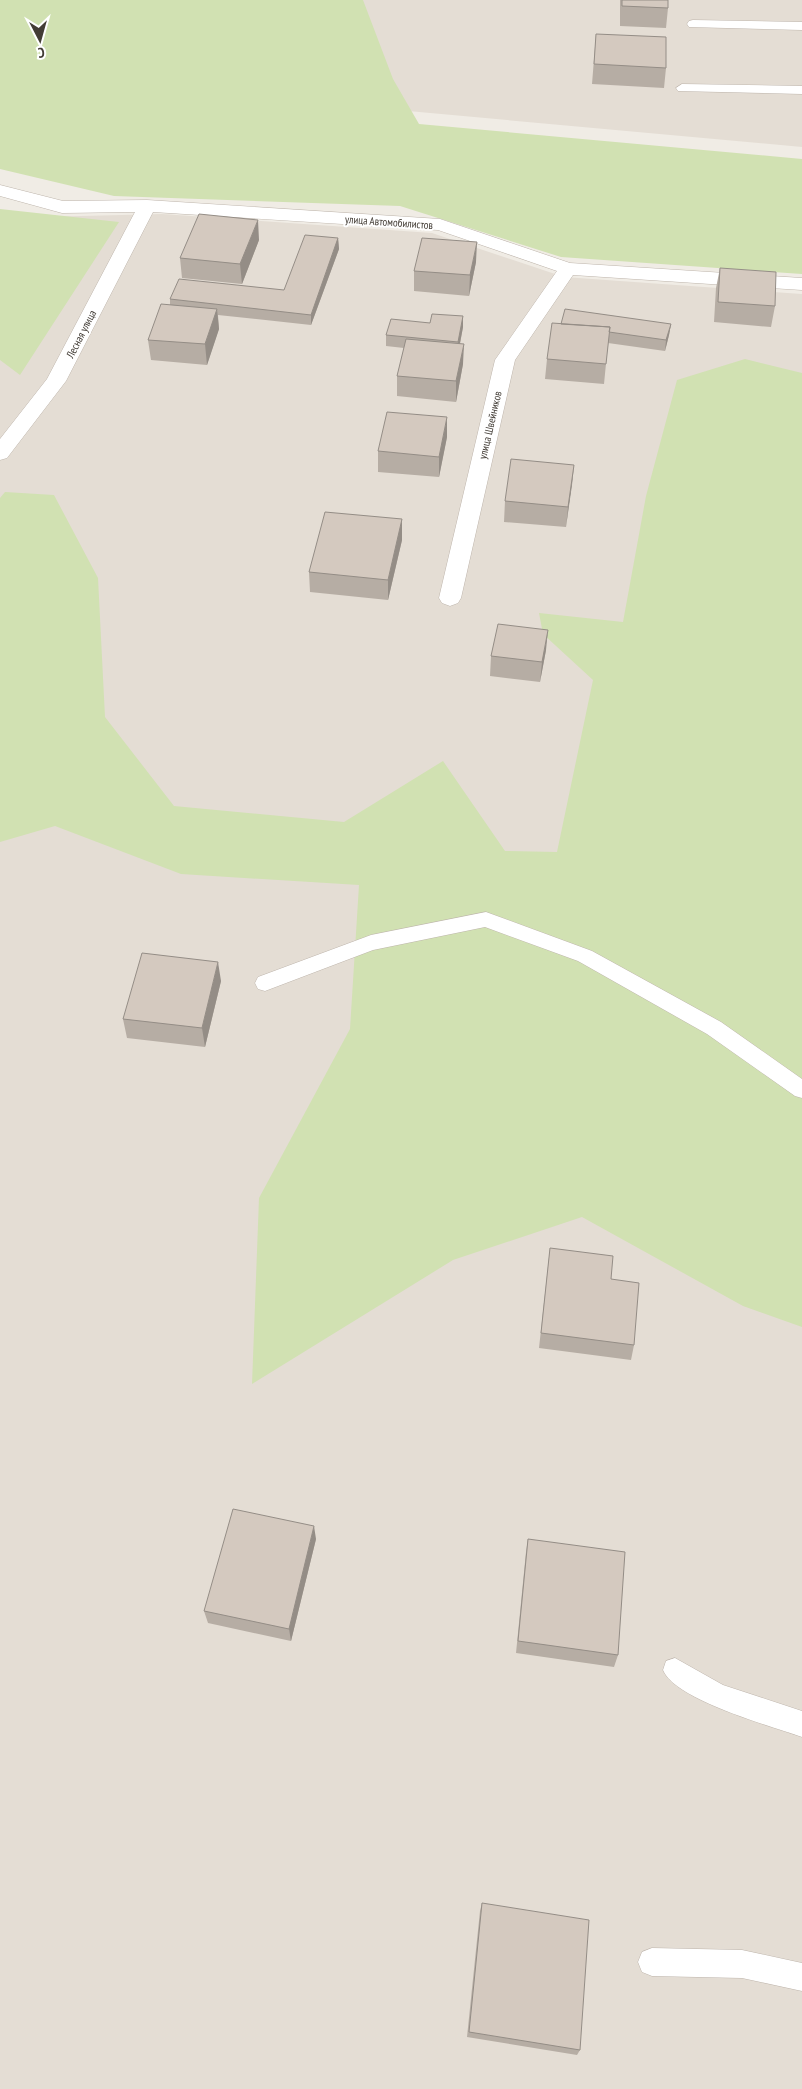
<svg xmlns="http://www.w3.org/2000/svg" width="802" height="2089" font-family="'PT Sans Narrow',sans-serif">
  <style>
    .residential { fill: #e4ddd4 }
    .green { fill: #d1e1b2 }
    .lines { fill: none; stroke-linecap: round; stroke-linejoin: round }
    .service-casing { stroke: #beb5ac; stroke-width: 1 }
    .minor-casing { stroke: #beb5ac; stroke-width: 1 }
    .service { fill: #fff; fill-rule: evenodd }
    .minor { fill: #fff; fill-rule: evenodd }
    .wall { fill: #b6ada4 }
    .shaded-wall { fill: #948d86 }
    .building { fill: #d4c9bf; stroke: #948d86 }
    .labels { text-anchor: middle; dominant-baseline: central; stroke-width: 4; stroke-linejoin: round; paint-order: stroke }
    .far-street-label { font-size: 11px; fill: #423c35; stroke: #fff }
  </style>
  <rect width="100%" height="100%" fill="#f0ece5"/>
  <path class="residential" d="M0,0H802V147L320,103Z
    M162,214L432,233L564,277L802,294V2089H0V218Z"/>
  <path class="green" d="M0,0H363L393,79L419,124L802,159V274L561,257L400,206L114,196L0,169Z
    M0,209L119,222L20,375L0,360Z
    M745,359L802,373V1327L743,1306L582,1217L453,1260L252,1384L259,1198L350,1029L359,885L181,874L55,826L0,842V498L5,492L54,495L98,578L105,717L174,806L344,822L443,761L505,851L557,852L593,680L543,634L539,613L623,622L646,496L677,380Z"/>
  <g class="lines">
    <g class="service-casing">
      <path id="service" d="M693,20L802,22V30L689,27L687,24L689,21Z
        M682,84L802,86V94L678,91L676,88Z
        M486,912L592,951L721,1022L802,1079V1098L795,1096L707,1034L578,961L485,927L373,950L265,991L258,989L255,983L258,977L371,935Z
        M675,1658L723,1685L802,1711V1737C771,1726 675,1700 663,1670L666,1661Z
        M652,1948L742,1950L802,1963V1991L742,1978L652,1976L642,1972L638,1962L642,1952Z"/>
    </g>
    <g class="minor-casing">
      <path id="minor" d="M0,185L63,201L147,200L440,219L570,263L802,278V290L573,275L515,360L461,598L458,603L450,606L442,603L439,598L495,360L557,271L438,230L153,212L66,381L7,458L0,460V439L47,379L135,212L62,213L0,196Z"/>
    </g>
    <use href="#service" class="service"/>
    <use href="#minor" class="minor"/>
  </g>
  <path class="wall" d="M620,0H668V8L666,28L620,26Z
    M596,34L666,68L664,88L592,84Z
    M338,238L339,249L311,325L218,315L219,329L207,365L151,360L148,340L170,305V299L284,290Z
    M259,240L242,284L182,278L180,258Z
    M476,262L469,296L414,291V271Z
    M720,268L775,306L771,327L714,322L716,288Z
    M463,316V327L460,344L463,364L456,402L397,396V376L404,348L386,346V335L430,323Z
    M561,324H671L669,335L665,351L608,343L604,384L545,379L547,359Z
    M447,437L439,477L378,472V451Z
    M574,465L566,527L504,522L505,501Z
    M402,519V540L388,600L310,592L309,572Z
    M546,650L540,682L490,676L491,656Z
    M221,981L205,1047L127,1038L123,1019Z
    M550,1248L611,1279L634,1345L631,1360L539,1348Z
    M316,1539L291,1641L208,1623L204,1611Z
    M528,1539L618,1655L614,1667L516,1653L526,1552Z
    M482,1903L580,2050L577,2055L467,2037L480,1911Z"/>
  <path class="shaded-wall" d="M258,220L259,240L242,284L240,264Z
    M338,238L339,249L311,325V315Z
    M477,242L476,262L469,296L470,275Z
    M217,309L219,329L207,365L205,344Z
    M463,316V327L458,353V342Z
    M671,324L669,335L665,351L666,340Z
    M464,344L463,364L456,402V381Z
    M447,417V437L439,477V457Z
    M574,465L572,485L566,527L568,507Z
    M402,519V540L388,600V580Z
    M548,630L546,650L540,682L542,662Z
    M218,962L221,981L205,1047L202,1028Z
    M314,1526L316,1539L291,1641L289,1629Z"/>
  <path class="building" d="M622,0H668V8L622,6Z
    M596,34L666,37V68L594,64Z
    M199,214L258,220L240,264L180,258Z
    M305,235L338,238L311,315L170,299L179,279L284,290Z
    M422,238L477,242L470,275L414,271Z
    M720,268L776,272L775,306L718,302Z
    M161,304L217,309L205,344L148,340Z
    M565,309L671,324L666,340L609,332L610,327L561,324Z
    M432,314L463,316L458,342L386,335L391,319L430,323Z
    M552,323L610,327L606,364L547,359Z
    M406,339L464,344L456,381L397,376Z
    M387,412L447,417L439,457L378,451Z
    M511,459L574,465L568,507L505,501Z
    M325,512L402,519L388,580L309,572Z
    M498,624L548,630L542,662L491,656Z
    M142,953L218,962L202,1028L123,1019Z
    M550,1248L613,1256L611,1279L639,1283L634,1345L541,1333Z
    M233,1509L314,1526L289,1629L204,1611Z
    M528,1539L625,1552L618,1655L518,1641Z
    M482,1903L589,1920L580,2050L469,2032Z"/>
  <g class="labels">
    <g class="far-street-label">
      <text transform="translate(389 222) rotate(4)">улица Автомобилистов</text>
      <text transform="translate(81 334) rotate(-63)">Лесная улица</text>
      <text transform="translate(490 425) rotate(-77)">улица Швейников</text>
    </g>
  </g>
  <g transform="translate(40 40) rotate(174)" stroke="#ffffff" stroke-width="4" paint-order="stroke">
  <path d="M0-4L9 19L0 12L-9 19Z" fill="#423c35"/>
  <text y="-8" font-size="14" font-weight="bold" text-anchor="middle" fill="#423c35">С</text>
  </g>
</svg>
